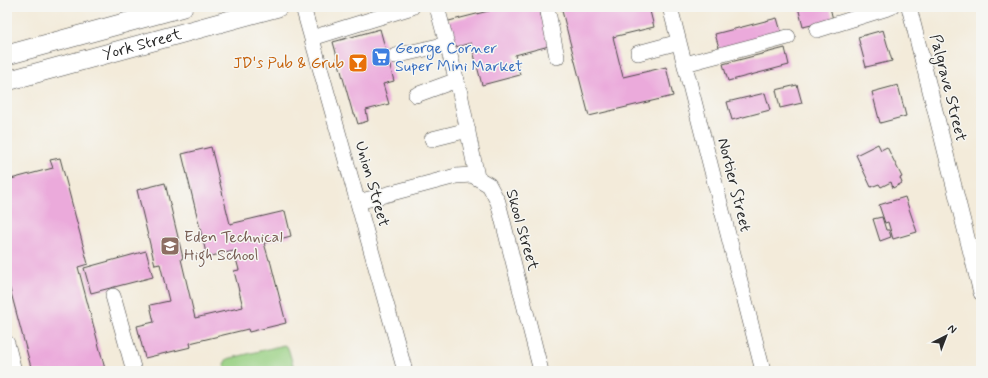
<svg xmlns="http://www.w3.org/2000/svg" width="988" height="378" font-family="Mynerve,sans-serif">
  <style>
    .green { fill: #99d083; stroke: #627e57 }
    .building { fill: #ebaadb }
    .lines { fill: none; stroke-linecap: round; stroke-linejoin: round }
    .minor-casing { stroke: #494845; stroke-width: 16 }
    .major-casing { stroke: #494845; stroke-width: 20 }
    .minor { stroke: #fff; stroke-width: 15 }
    .major { stroke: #fff; stroke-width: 19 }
    .labels { text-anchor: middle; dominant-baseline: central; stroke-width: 3; stroke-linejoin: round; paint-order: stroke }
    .street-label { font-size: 16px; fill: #2b2b2b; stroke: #f6f6f2 }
    .shop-label { font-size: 16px; fill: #366cbe; stroke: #f6f6f2; text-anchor: start }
    .food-label { font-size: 16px; fill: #c56008; stroke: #f6f6f2; text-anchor: end }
    .education-label { font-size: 16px; fill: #785e54; stroke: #f6f6f2; text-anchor: start }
  </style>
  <rect width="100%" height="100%" fill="#f6f6f2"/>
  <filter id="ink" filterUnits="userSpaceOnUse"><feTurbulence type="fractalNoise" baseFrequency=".025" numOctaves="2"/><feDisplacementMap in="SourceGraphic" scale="8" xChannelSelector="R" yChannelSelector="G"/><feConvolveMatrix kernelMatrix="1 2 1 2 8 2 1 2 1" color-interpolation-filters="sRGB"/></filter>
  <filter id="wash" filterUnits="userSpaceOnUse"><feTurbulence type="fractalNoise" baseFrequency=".012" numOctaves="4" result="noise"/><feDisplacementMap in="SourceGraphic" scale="16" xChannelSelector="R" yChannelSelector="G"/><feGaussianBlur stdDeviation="0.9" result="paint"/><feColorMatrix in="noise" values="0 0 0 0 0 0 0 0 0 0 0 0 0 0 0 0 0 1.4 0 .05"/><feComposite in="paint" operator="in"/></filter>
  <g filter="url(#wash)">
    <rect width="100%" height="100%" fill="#f3ebda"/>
    <path class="green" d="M284,345L288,348L295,371H226L224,364L227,359Z"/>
    <g id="blocks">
      <path class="building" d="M504,7H539L549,46L515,55L520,75L482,85L471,43L452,48L445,22Z
        M561,7H649L654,27L613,37L623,77L666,67L673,96L589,116Z
        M798,7H830L833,20L803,27Z
        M850,7H881L852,15Z
        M777,18L782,35L720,51L715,34Z
        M380,29L394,81L383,84L389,104L366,110L368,121L358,124L355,114H353L333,42Z
        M883,30L892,61L866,67L858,37Z
        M785,48L789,65L728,81L723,64Z
        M797,85L802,103L780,108L776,90Z
        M898,85L906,116L880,123L872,92Z
        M765,93L770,110L732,120L727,102Z
        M878,144L881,150L887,147L902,177L900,178L902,183L893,188L891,182L881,187L879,184L871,187L856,155Z
        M211,147L230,224L285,211L291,236L264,243L269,260H270L286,323L249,332L248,329L190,343L191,347L145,358L137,326L154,322L150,305L169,301L160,264L155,265L137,190L165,183L183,258L181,259L195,318L243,307L234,271L239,270L234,251L207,257L182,154Z
        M60,158L88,264L78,267L105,369L98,371H32L7,278V180L53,168L50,160Z
        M905,197L917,232L893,239L888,222L885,223L879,205Z
        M882,217L886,230H889L891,237L880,241L873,219Z
        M146,251L153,277L91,293L84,268Z"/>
    </g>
  </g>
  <g filter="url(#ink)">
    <use href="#blocks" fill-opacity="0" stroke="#494845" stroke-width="1"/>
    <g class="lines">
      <g class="minor-casing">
        <path id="minor" d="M303,7L405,371
          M437,7L460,93L477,177
          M547,7L557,57
          M670,7L763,371
          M909,7L981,293
          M817,30L891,7
          M312,38L412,7
          M638,53L679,42
          M395,56L447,44
          M685,64L788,37
          M416,95L457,80
          M432,139L468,130
          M358,202L456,176L472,175L489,185L498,202L541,371
          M113,296L134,371
          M7,343L14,371"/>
      </g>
      <g class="major-casing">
        <g id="major">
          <path d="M7,55L183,7"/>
          <path id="s1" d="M7,81L278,7"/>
        </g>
      </g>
      <use href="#minor" class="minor"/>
      <use href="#major" class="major"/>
    </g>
  </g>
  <defs>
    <g id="supermarket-square" transform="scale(1)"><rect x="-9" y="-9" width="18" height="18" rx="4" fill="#3f7fe0" stroke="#f6f6f2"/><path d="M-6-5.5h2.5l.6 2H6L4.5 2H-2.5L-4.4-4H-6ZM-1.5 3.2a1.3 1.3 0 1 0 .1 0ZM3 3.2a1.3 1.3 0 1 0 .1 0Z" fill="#fff"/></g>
    <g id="bar-square" transform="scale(1)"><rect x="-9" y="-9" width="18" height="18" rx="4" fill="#e8710a" stroke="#f6f6f2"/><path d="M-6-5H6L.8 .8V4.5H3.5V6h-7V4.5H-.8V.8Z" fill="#fff"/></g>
    <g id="school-square" transform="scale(1)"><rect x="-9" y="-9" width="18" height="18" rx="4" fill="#8d6e63" stroke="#f6f6f2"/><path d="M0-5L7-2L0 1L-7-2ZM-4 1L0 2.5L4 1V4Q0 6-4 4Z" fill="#fff"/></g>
  </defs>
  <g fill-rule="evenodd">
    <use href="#supermarket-square" x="381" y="57"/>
    <use href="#bar-square" x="358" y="63"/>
    <use href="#school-square" x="170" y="246"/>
  </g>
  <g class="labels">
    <g class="street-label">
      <text stroke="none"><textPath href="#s1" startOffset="140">York Street</textPath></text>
      <text transform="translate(948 88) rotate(76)">Palgrave Street</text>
      <text transform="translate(372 184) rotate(74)">Union Street</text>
      <text transform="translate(734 185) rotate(76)">Nortier Street</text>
      <text transform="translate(522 230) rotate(74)">Skool Street</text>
    </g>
    <g class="shop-label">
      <text x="395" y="48">George Corner<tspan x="395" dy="18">Super Mini Market</tspan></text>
    </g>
    <g class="food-label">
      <text x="344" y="63">JD's Pub &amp; Grub</text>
    </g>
    <g class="education-label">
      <text x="184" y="237">Eden Technical<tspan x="184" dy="18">High School</tspan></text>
    </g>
  </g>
  <rect width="988" height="378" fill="none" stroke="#f6f6f2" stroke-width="24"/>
  <g transform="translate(946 336) rotate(42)" stroke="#f6f6f2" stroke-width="3" paint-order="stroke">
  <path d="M0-3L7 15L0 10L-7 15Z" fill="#2b2b2b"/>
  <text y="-6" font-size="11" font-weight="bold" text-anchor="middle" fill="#2b2b2b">N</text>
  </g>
</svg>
